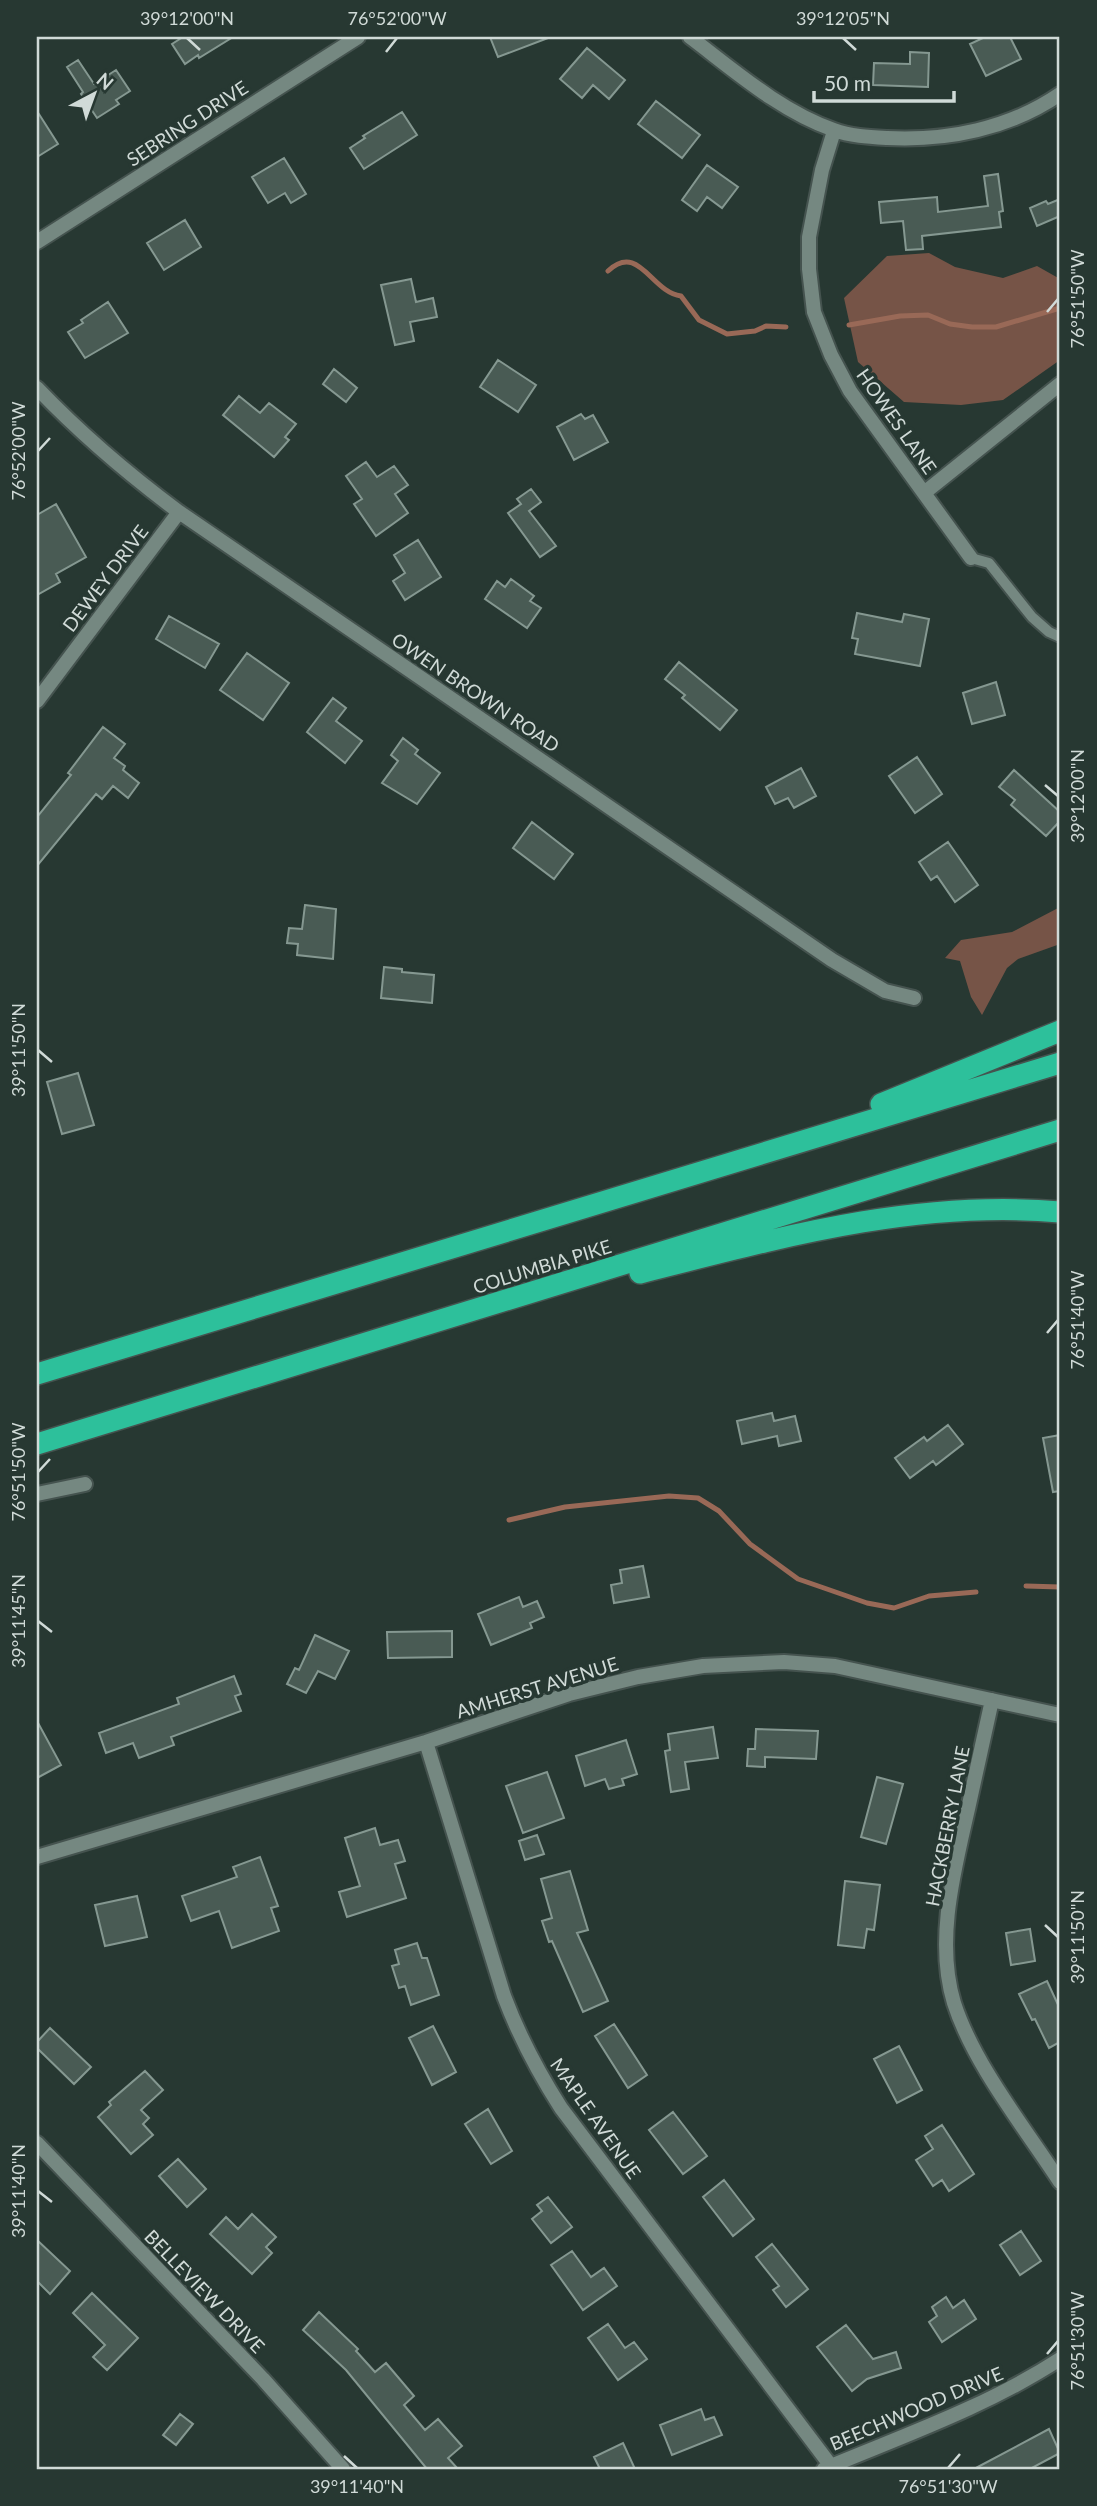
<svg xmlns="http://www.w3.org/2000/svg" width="1097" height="2506" font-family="Lato,sans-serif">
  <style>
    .green { fill: #765447 }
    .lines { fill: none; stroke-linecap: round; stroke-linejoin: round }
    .stream { stroke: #996957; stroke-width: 5 }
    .building { fill: #495b54; stroke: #859891; stroke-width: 2 }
    .lane-casing { stroke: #45534f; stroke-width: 14 }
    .street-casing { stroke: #45534f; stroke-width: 18 }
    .highway-casing { stroke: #45534f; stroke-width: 24 }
    .lane { stroke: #758881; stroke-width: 10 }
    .street { stroke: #758881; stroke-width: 14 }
    .highway { stroke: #2dc09b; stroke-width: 21 }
    .ticks { fill: none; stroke: #d0dad7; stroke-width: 2.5 }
    .labels { text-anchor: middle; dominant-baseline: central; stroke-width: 7; stroke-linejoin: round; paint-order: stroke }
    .street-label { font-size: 19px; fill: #d0dad7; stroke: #273832 }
    .neatline { fill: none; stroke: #d0dad7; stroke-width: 2.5 }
    .ticks-label { font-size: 18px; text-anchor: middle; fill: #d0dad7 }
  </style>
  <rect width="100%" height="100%" fill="#273832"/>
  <path class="green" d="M929,253L955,267L1003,278L1037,266L1060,279V360L1003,400L961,405L904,402L858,362L844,298L887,256Z
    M1060,907V944L1018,959L1007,968L982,1015L971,997L960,961L945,958L961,940L1012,932Z"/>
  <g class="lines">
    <path class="stream" d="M608,271C639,242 651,292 681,296L699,320L727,334L755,331L766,326L786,327
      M849,325L900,316L928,315L950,324L972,327H996L1060,308
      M509,1520L565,1507L669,1496L698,1498L719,1511L750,1544L798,1579L824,1588L867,1603L894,1608L929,1596L976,1592
      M1026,1586L1060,1587"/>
  </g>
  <path class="building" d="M183,37H233L199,58L198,55L185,64L172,44Z
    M490,37H548V38L498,57Z
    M985,37H1010L1021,59L986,76L970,44Z
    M587,48L625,80L609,99L593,85L582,98L560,79Z
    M910,52L929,53L928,87L873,85L874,63L910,64Z
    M78,60L94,84L116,70L130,91L116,100L119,104L97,118L81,94L83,92L67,67Z
    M656,101L700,135L682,158L638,124Z
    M37,111L58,144L37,157Z
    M402,112L417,135L364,169L350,148L365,138L363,136Z
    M284,158L306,194L291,203L285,193L268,203L252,177Z
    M707,165L738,187L722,208L707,197L697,211L682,200Z
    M998,174L1003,211L999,212L1001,227L922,236L923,249L906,250L903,221L881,223L879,202L937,197L938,212L988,206L984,176Z
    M1060,199V216L1037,226L1030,208L1046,201L1048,204Z
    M185,220L201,247L164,270L147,243Z
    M411,279L416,302L433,298L437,317L410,322L414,341L395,345L381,285Z
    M108,302L128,333L85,358L68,332L83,323L81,320Z
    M498,360L536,385L518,412L480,387Z
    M334,369L357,388L346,402L323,384Z
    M239,396L260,413L269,403L296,424L285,437L289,440L274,457L223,415Z
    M581,414L585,419L593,415L608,442L574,460L557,427Z
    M366,462L377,477L394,466L408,485L395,494L408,513L376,536L354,504L362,499L346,476Z
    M531,489L541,502L529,511L556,546L540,557L508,513L521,504L517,499Z
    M56,504L86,557L56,574L60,582L37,595V515Z
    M418,540L441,577L405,600L393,581L405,573L394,555Z
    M511,579L534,596L530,601L541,608L527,628L485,599L497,581L505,587Z
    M857,613L902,622L904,614L929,619L920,666L855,654L858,639L852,638Z
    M169,616L219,644L205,668L156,639Z
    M247,653L289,683L263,720L220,690Z
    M679,662L737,710L720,730L682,698L685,695L665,679Z
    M996,682L1005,715L972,724L963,693Z
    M333,698L346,708L336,721L362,741L345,763L307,732Z
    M103,727L125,744L114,758L125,766L123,770L139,783L128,798L113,786L102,799L96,794L37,866V817L71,775L68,773Z
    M403,738L418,750L415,754L440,773L417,804L382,783L398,761L391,755Z
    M917,757L942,794L915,813L889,776Z
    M801,768L816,796L794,808L788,798L775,804L766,787Z
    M1014,770L1060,812V821L1046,836L1011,805L1015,800L999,787Z
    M532,822L573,854L554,879L513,848Z
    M948,842L978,885L955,902L937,876L931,880L919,862Z
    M305,905L336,909L333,959L297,955L298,944L287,943L289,928L302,929Z
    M384,967L402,969V972L434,975L432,1003L381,998Z
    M78,1073L94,1125L62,1134L47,1082Z
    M772,1413L774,1421L795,1416L801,1441L779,1446L777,1436L742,1444L737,1421Z
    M948,1425L963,1444L936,1465L933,1461L910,1478L895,1458L924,1437L927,1441Z
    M1060,1435V1491L1053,1492L1043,1438Z
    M643,1566L649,1597L614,1603L611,1585L622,1583L620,1570Z
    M519,1597L523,1607L537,1601L544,1617L530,1623L532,1628L491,1645L478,1614Z
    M452,1631V1657L388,1658L387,1632Z
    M315,1635L349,1651L335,1679L318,1671L306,1693L287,1684L295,1668L299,1670Z
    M234,1676L241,1694L235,1696L241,1711L171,1737L174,1745L139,1758L133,1743L106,1753L99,1733L179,1704L177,1698Z
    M37,1721L61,1765L37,1778Z
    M713,1727L718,1758L685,1762L689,1789L671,1792L665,1751L670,1750L668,1734Z
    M756,1729L818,1731L816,1759L765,1757V1767L747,1766L748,1749H755Z
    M626,1740L637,1774L622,1779L624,1785L609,1789L605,1779L585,1786L576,1756Z
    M547,1772L564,1818L523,1833L506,1786Z
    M877,1777L903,1784L886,1844L861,1837Z
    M375,1828L380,1845L398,1840L405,1861L395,1864L406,1898L347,1917L339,1892L360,1886L345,1838Z
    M537,1835L544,1854L525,1860L519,1841Z
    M260,1857L278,1906L271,1908L279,1931L232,1948L219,1911L191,1921L182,1896L237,1877L233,1867Z
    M570,1871L588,1930L577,1933L608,2001L583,2012L552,1941L549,1942L542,1921L552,1918L541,1879Z
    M845,1881L880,1885L874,1930L867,1929L864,1948L838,1945Z
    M137,1896L147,1937L105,1946L95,1905Z
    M1030,1929L1035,1961L1011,1965L1006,1933Z
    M417,1943L422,1958H427L439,1995L411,2005L405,1986L399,1988L392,1966L399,1964L395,1950Z
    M1047,1981L1060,2009V2042L1049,2048L1035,2019L1032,2020L1019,1994Z
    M614,2024L647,2075L628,2088L595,2036Z
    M433,2026L456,2072L432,2085L409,2038Z
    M50,2028L91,2067L74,2084L37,2048V2042Z
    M899,2046L922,2090L897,2103L874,2059Z
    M145,2071L163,2090L141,2110L149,2118L143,2124L153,2135L131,2154L98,2117L111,2105L109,2102Z
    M488,2109L512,2151L491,2164L465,2124Z
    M673,2112L707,2156L683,2174L649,2130Z
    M942,2125L974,2174L949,2191L942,2180L933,2186L916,2160L933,2149L925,2136Z
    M178,2159L206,2189L187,2207L159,2176Z
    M724,2180L754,2219L733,2236L703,2197Z
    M548,2197L572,2227L551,2243L532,2219L542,2211L537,2205Z
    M252,2214L276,2237L266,2247L272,2253L252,2274L210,2234L226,2217L238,2229Z
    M1021,2231L1041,2261L1020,2275L1000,2245Z
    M37,2240L70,2271L50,2294L37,2281Z
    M772,2244L808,2289L786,2307L773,2290L779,2286L756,2257Z
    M572,2251L591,2277L604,2268L617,2286L583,2310L551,2265Z
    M92,2293L138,2338L107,2370L93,2357L105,2345L73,2313Z
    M946,2297L953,2308L964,2300L976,2319L942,2342L929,2322L937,2316L932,2307Z
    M319,2312L358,2349L356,2351L375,2372L386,2363L414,2396L404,2405L425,2430L438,2419L462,2446L448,2458L458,2469H427L346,2370L303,2330Z
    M608,2324L625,2348L634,2342L647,2359L618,2380L588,2338Z
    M846,2325L873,2359L896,2352L901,2368L867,2379L852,2391L817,2347Z
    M701,2409L705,2420L714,2417L722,2435L672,2455L660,2425Z
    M180,2414L193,2424L176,2445L163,2435Z
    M1049,2429L1060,2453L1030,2469H974Z
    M623,2443L635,2469H600L594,2457Z"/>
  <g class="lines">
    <g class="lane-casing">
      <path id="lane" d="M971,558L989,563L1032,617L1049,632L1060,637"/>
    </g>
    <g class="street-casing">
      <path id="street" d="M690,37C735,71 780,111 834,130C850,136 869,137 887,138C947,141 1009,129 1060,94
        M834,131L822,170L809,237V269L814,312L831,355L850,391L971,558
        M37,242L358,37
        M37,388C81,434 128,474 179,512L832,960L885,991L914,998
        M924,493L1060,384
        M37,701L179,512
        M37,1494L85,1484
        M992,1700C984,1736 976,1773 968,1809C954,1871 935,1941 954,2003C974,2065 1025,2128 1060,2182
        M426,1742L504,1996C519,2036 538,2072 561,2108L831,2466
        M37,1857L426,1742L569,1694L638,1677L703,1666L784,1662L835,1666L1060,1715
        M37,2143L263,2379L343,2469
        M824,2469C905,2435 986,2407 1060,2359"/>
    </g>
    <g class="highway-casing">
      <path id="highway" d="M881,1104L1060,1031
        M640,1273C778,1238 916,1199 1060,1212
        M37,1374L1060,1063
        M37,1444L1060,1130"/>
    </g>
    <use href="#lane" class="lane"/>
    <use href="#street" class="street"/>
    <use href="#highway" class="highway"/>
  </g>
  <path class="ticks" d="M187,38L200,50M843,38L856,50M386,52L397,38M1047,312L1058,299M38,451L50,438M1045,785L1058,796M38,1050L52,1062M1047,1333L1058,1320M38,1472L50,1459M38,1621L52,1632M1045,1925L1058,1937M38,2191L52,2202M1047,2354L1058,2341M344,2456L357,2468M948,2468L960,2454"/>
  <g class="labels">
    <g class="street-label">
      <text transform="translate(187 123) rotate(-33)">SEBRING DRIVE</text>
      <text transform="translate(897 421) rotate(55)">HOWES LANE</text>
      <text transform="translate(105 578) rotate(-53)">DEWEY DRIVE</text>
      <text transform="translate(476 692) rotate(34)">OWEN BROWN ROAD</text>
      <text transform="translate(542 1266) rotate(-17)">COLUMBIA PIKE</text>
      <text transform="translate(537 1687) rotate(-17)">AMHERST AVENUE</text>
      <text transform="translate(947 1826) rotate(-79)">HACKBERRY LANE</text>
      <text transform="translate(596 2118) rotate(55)">MAPLE AVENUE</text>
      <text transform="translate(205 2291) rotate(46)">BELLEVIEW DRIVE</text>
      <text transform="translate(916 2408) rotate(-23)">BEECHWOOD DRIVE</text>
    </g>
  </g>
  <rect width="1097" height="2506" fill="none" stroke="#273832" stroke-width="77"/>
  <g transform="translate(94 94) rotate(41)" stroke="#273832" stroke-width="5" paint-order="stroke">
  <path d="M0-5L12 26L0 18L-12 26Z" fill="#d0dad7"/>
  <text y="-10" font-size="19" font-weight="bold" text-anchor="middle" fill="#d0dad7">N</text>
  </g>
  <path d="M814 91v10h140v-10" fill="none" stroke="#d0dad7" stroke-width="3.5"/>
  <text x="824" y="91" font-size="21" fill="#d0dad7" stroke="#273832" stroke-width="5" paint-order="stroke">50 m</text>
  <rect x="38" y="38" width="1020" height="2430" class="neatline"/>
  <g class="ticks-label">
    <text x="187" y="25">39°12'00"N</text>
    <text x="397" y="25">76°52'00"W</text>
    <text x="843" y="25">39°12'05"N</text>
    <text transform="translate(1078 299) rotate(-90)" y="6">76°51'50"W</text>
    <text transform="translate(19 451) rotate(-90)" y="6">76°52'00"W</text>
    <text transform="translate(1078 796) rotate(-90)" y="6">39°12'00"N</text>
    <text transform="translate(19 1050) rotate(-90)" y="6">39°11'50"N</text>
    <text transform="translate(1078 1320) rotate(-90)" y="6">76°51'40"W</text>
    <text transform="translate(19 1472) rotate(-90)" y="6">76°51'50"W</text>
    <text transform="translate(19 1621) rotate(-90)" y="6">39°11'45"N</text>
    <text transform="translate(1078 1937) rotate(-90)" y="6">39°11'50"N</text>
    <text transform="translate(19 2191) rotate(-90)" y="6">39°11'40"N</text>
    <text transform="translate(1078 2341) rotate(-90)" y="6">76°51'30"W</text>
    <text x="357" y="2493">39°11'40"N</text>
    <text x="948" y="2493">76°51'30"W</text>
  </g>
</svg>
